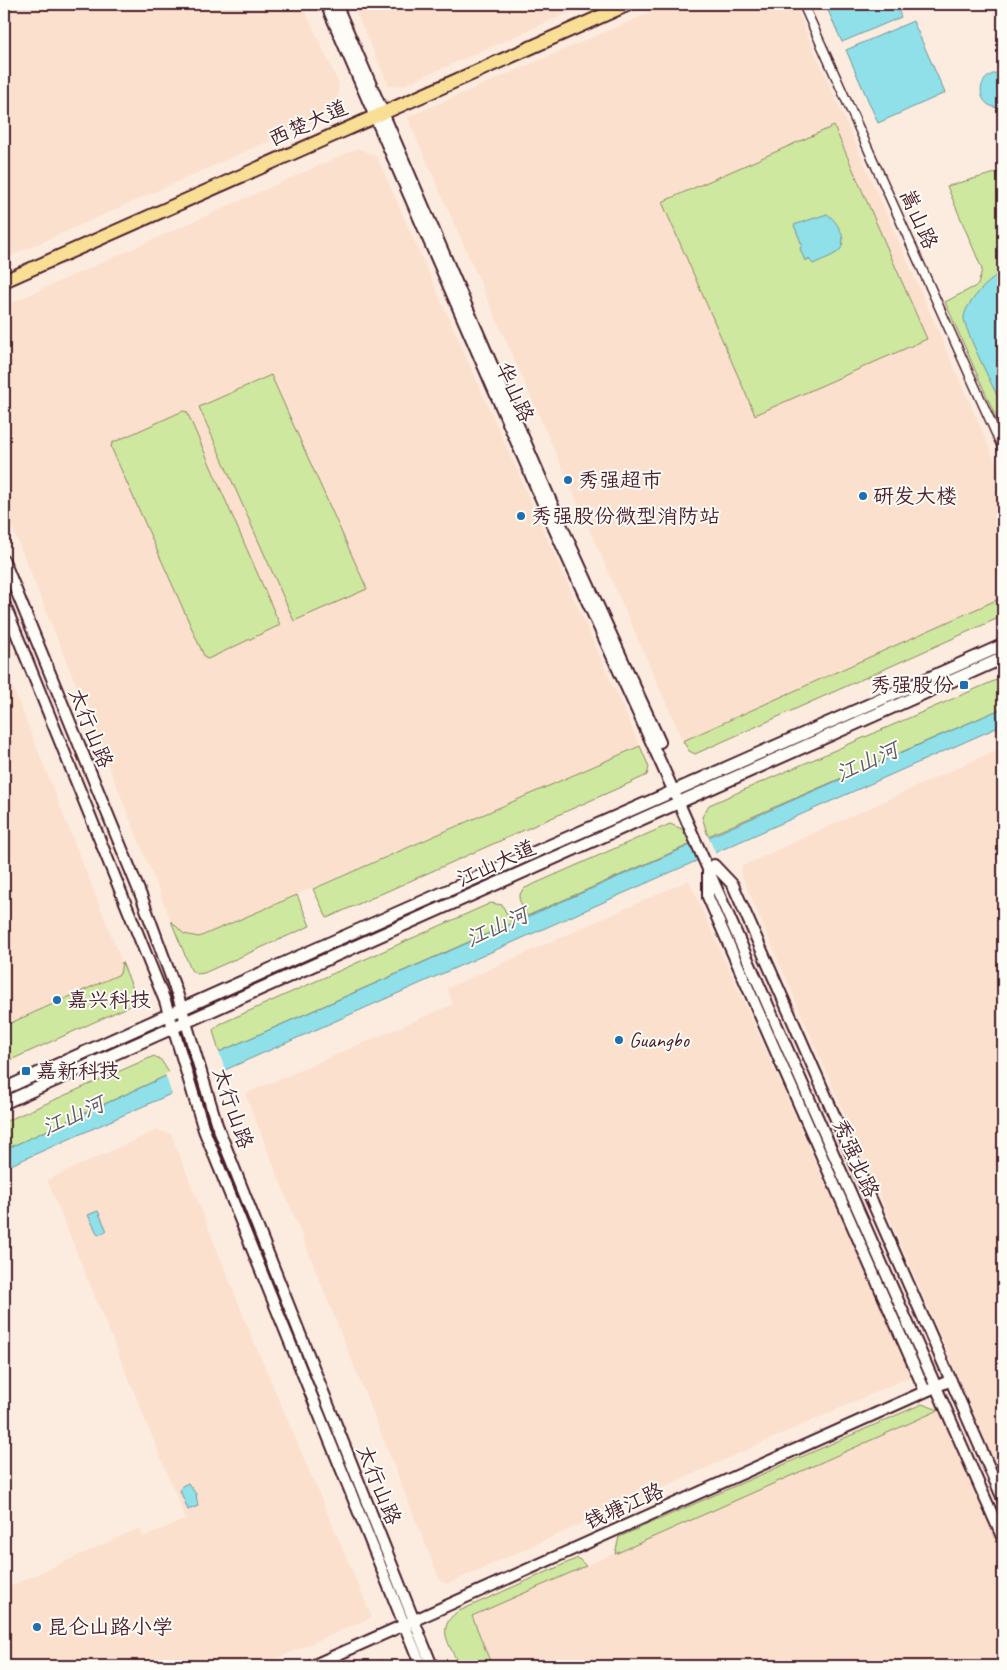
<svg xmlns="http://www.w3.org/2000/svg" width="1007" height="1670" font-family="Caveat,'LXGW WenKai TC',sans-serif">
  <style>
    .built { fill: #fbe0ce }
    .green { fill: #cee89f; stroke: #8c8465 }
    .water { fill: #8fe0e8; stroke: #73939c }
    .pier { fill: #fcecdf }
    .lines { fill: none; stroke-linecap: round; stroke-linejoin: round }
    .minor-casing { stroke: #4a1f2b; stroke-width: 11 }
    .tertiary-casing { stroke: #4a1f2b; stroke-width: 14 }
    .secondary-casing { stroke: #4a1f2b; stroke-width: 15 }
    .primary-casing { stroke: #4a1f2b; stroke-width: 16 }
    .minor { stroke: #fdfcf7; stroke-width: 8 }
    .tertiary { stroke: #fdfcf7; stroke-width: 10 }
    .secondary { stroke: #fdfcf7; stroke-width: 11 }
    .primary { stroke: #f9df96; stroke-width: 12 }
    .poi-dot { fill: #1f6fb2; stroke: #fdfcf7; stroke-width: 2 }
    .labels { text-anchor: middle; dominant-baseline: central; stroke-width: 4; stroke-linejoin: round; paint-order: stroke }
    .street-label { font-size: 21px; fill: #4a1f2b; stroke: #fdfcf7 }
    .poi-label { font-size: 21px; fill: #4a1f2b; stroke: #fdfcf7; text-anchor: start }
    .water-label { font-size: 22px; font-style: italic; fill: #5f5964; stroke: #fdfcf7 }
  </style>
  <rect width="100%" height="100%" fill="#fcecdf"/>
  <filter id="ink" filterUnits="userSpaceOnUse"><feTurbulence type="fractalNoise" baseFrequency=".02" numOctaves="2"/><feDisplacementMap in="SourceGraphic" scale="10" xChannelSelector="R" yChannelSelector="G"/><feConvolveMatrix kernelMatrix="1 2 1 2 8 2 1 2 1" color-interpolation-filters="sRGB"/></filter>
  <g filter="url(#ink)">
    <path class="built" d="M4,4H302L339,84L337,104L328,115L4,259Z
      M352,4H589L404,85L389,86Z
      M670,4H794L1003,478V597L683,741L407,117Z
      M358,148L377,157L640,746L199,937L184,934L171,921L4,507V306Z
      M4,665L122,962L120,973L4,1026Z
      M1003,747V1481L741,874L742,866Z
      M689,880L912,1376L447,1584L440,1581L245,1094L453,1004L447,988Z
      M157,1130L171,1134L252,1337L372,1617L259,1666H4V1589L139,1528L144,1537L186,1519L47,1180Z
      M939,1410L1003,1555V1666H492L472,1616Z
      M382,1658L385,1666H362Z"/>
    <path class="green" d="M834,126L927,339L755,415L662,202Z
      M1003,171V433L945,302L978,285L982,269L947,186Z
      M271,375L367,589L294,621L199,407Z
      M183,411L187,412L280,625L208,659L205,658L111,447L112,443Z
      M1003,597V616L695,754L689,751L683,741Z
      M1003,677V708L708,836L702,817L709,805Z
      M640,746L649,767L647,775L641,778L327,918L313,889Z
      M670,824L682,829L691,844L527,916L519,899L521,892L525,888Z
      M297,895L310,926L204,973L197,974L191,970L171,921L184,934L199,937Z
      M491,903L502,905L512,923L219,1052L213,1030L220,1024Z
      M122,962L137,999L134,1004L4,1063V1026L120,974Z
      M154,1056L161,1060L170,1074L4,1150V1122Z
      M922,1404L939,1410L615,1554L619,1537Z
      M578,1558L586,1566L472,1616L492,1666H459C450,1644 435,1629 457,1612Z"/>
    <path class="water" d="M832,4H896L901,17L842,42L826,6Z
      M913,21L945,93L878,123L846,50Z
      M996,73L1003,74V107C979,112 972,79 996,73Z
      M827,214C837,221 850,241 838,252C831,257 821,260 813,264L809,259L805,261L800,249L802,245L794,225Z
      M1003,258V409C997,394 963,328 964,317C965,308 972,301 977,294C989,279 1000,278 1003,258Z
      M1003,708V725L4,1168V1150L210,1056Z
      M98,1211L107,1231L98,1235L88,1215Z
      M188,1483L196,1494L198,1506L188,1510L180,1490L182,1486Z"/>
    <path class="pier" d="M707,834L716,854L698,862L689,842Z
      M218,1050L226,1072L172,1095L165,1074Z"/>
    <g class="lines">
      <g class="minor-casing">
        <path id="minor" d="M803,4L1003,449"/>
      </g>
      <g class="tertiary-casing">
        <path id="tertiary" d="M326,4L552,524L674,792L1003,1539
          M336,4L559,520L660,742
          M4,561L142,898L178,996L217,1125L432,1666
          M4,603L165,1001L204,1130L421,1666
          M714,865L733,885L1003,1499
          M708,872V897L925,1391
          M312,1666L951,1380"/>
      </g>
      <g class="secondary-casing">
        <path id="secondary" d="M4,1089C335,938 671,794 1003,645
          M4,1103L1003,658"/>
      </g>
      <g class="primary-casing">
        <path id="primary" d="M4,281L629,4"/>
      </g>
      <use href="#minor" class="minor"/>
      <use href="#tertiary" class="tertiary"/>
      <use href="#secondary" class="secondary"/>
      <use href="#primary" class="primary"/>
    </g>
  </g>
  <g class="poi-dot">
    <circle cx="568" cy="480" r="5"/>
    <circle cx="863" cy="496" r="5"/>
    <circle cx="521" cy="516" r="5"/>
    <rect x="959" y="680" width="10" height="10" rx="2.5"/>
    <circle cx="57" cy="1000" r="5"/>
    <circle cx="619" cy="1040" r="5"/>
    <rect x="21" y="1066" width="10" height="10" rx="2.5"/>
    <circle cx="37" cy="1627" r="5"/>
  </g>
  <g class="labels">
    <g class="street-label">
      <text transform="translate(308 123) rotate(-24)">西楚大道</text>
      <text transform="translate(919 219) rotate(66)">嵩山路</text>
      <text transform="translate(515 392) rotate(66)">华山路</text>
      <text transform="translate(91 728) rotate(68)">太行山路</text>
      <text transform="translate(496 863) rotate(-24)">江山大道</text>
      <text transform="translate(233 1108) rotate(71)">太行山路</text>
      <text transform="translate(856 1158) rotate(66)">秀强北路</text>
      <text transform="translate(379 1485) rotate(68)">太行山路</text>
      <text transform="translate(624 1506) rotate(-24)">钱塘江路</text>
    </g>
    <g class="poi-label">
      <text x="578" y="480">秀强超市</text>
      <text x="873" y="496">研发大楼</text>
      <text x="531" y="516">秀强股份微型消防站</text>
      <text x="954" y="685" text-anchor="end">秀强股份</text>
      <text x="67" y="1000">嘉兴科技</text>
      <text x="629" y="1040">Guangbo</text>
      <text x="36" y="1071">嘉新科技</text>
      <text x="47" y="1627">昆仑山路小学</text>
    </g>
    <g class="water-label">
      <text transform="translate(867 762) rotate(-24)">江山河</text>
      <text transform="translate(497 927) rotate(-24)">江山河</text>
      <text transform="translate(73 1116) rotate(-24)">江山河</text>
    </g>
  </g>
  <rect width="1007" height="1670" fill="none" stroke="#fdfcf7" stroke-width="20"/>
  <rect x="10" y="10" width="987" height="1650" fill="none" stroke="#4a1f2b" stroke-width="2" filter="url(#ink)"/>
</svg>
